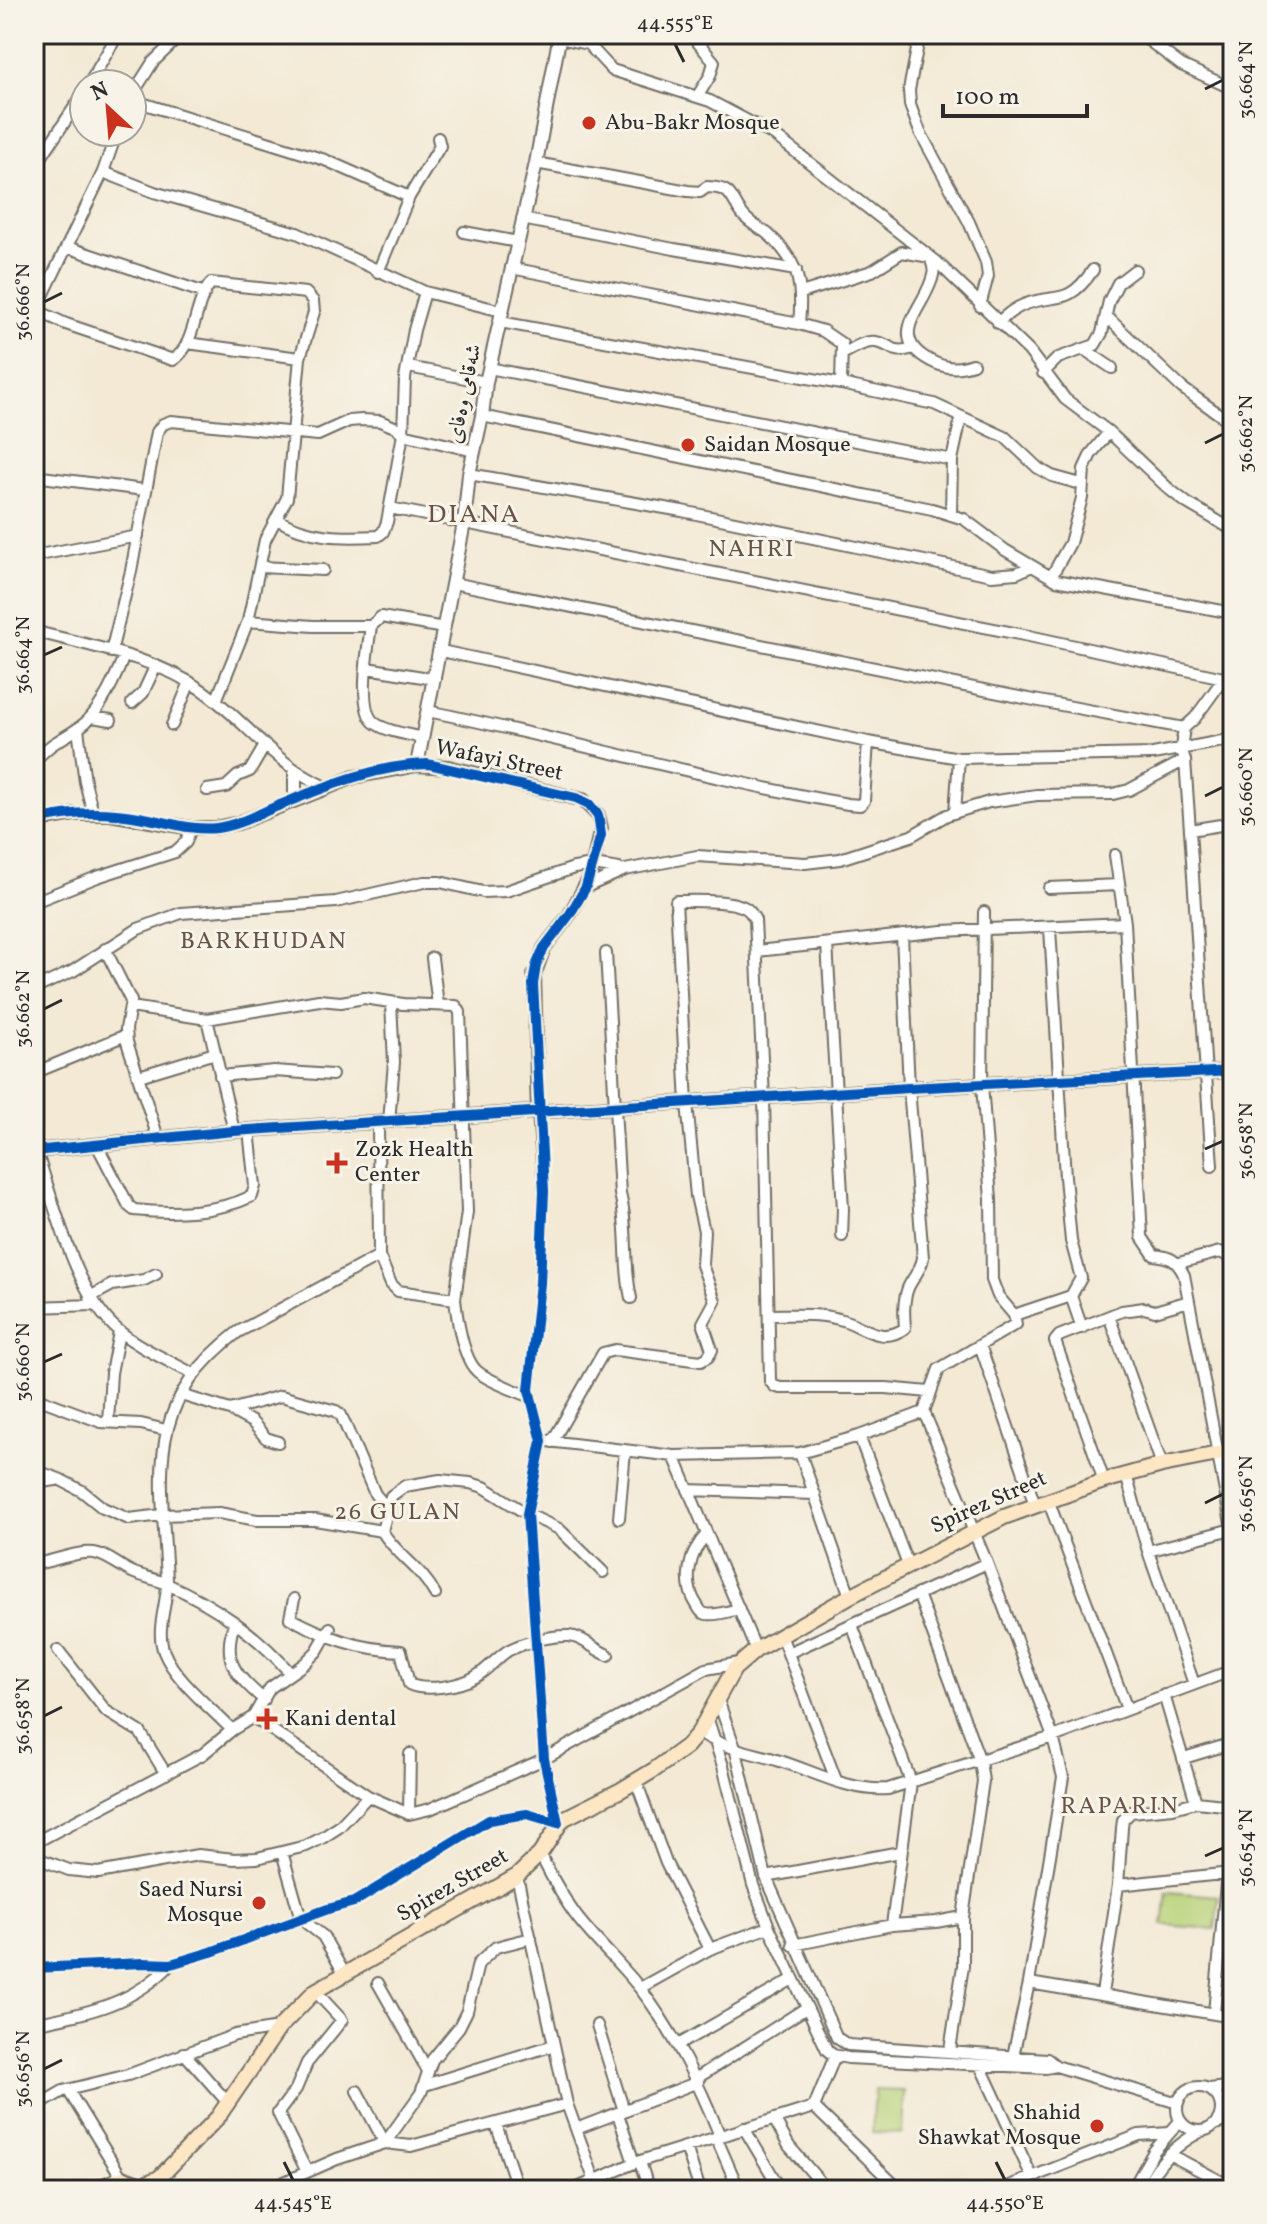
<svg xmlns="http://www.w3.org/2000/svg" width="1267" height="2224" font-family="Vollkorn,Amiri,serif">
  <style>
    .green { fill: #b8d278; stroke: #727e52; stroke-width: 2 }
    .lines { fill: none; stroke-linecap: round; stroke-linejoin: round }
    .minor-casing { stroke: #716e66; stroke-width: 14 }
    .tertiary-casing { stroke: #716e66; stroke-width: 16 }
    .secondary-casing { stroke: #716e66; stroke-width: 18 }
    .minor { stroke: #fff; stroke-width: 10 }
    .tertiary { stroke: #fff; stroke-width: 12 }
    .secondary { stroke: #fce6c4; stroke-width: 14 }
    .cycleway-casing { stroke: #f7f3e8; stroke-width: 15 }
    .cycleway { stroke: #0057b8; stroke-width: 10 }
    .ticks { fill: none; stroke: #2b2b2b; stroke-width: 3 }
    .poi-dot { fill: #c8321e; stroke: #f7f3e8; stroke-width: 3 }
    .labels { text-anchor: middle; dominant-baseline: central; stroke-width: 6; stroke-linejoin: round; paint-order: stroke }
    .poi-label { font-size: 22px; fill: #2b2b2b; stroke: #f7f3e8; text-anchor: start }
    .street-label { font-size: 22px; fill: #2b2b2b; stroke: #f7f3e8 }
    .neighbourhood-label { font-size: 24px; letter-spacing: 2px; fill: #685346; stroke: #f7f3e8 }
    .quarter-label { font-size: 26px; letter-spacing: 2px; fill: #685346; stroke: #f7f3e8 }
    .neatline { fill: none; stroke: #2b2b2b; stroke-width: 3 }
    .ticks-label { font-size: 20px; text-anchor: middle; fill: #2b2b2b }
  </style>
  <rect width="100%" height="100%" fill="#f7f3e8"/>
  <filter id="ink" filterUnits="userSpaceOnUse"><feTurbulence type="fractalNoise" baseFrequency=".0125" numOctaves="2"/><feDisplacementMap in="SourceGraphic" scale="16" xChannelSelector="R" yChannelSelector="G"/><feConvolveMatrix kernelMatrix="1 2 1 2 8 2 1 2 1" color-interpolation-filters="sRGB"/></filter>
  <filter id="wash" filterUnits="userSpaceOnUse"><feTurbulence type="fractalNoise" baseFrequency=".006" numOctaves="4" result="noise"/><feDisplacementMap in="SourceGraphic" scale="32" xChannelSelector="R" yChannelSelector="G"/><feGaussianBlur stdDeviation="1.8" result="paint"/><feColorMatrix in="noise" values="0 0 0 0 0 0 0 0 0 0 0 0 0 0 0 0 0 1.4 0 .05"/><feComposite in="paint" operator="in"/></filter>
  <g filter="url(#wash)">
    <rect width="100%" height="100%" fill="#f3e9d4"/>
    <path class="green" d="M1167,1892L1219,1896L1215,1929L1163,1925Z
      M875,2090L904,2091L902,2134L872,2132Z"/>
  </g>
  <g filter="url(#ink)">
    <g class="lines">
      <g class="minor-casing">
        <path id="minor" d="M691,34L714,62L710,76L697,97
          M920,34L909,90L910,105L920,132L969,222L986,262L988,276L980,306
          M1140,34L1181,65L1233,89
          M560,38L588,44L612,70L710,101L774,135L937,262L1029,351L1065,399L1109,432L1169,489L1187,503L1233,530
          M89,84L118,34
          M132,95L153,62L182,34
          M132,100L325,160L409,197
          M536,163L688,191L700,192L707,187C735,188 729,198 743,215C750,224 760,228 768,234C799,261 803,285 799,324
          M34,168L84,93
          M103,172L154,192L297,233L425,292L502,311
          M522,219L674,249L796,270
          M464,232L518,242
          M67,247L205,293
          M511,268L799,324L823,331L842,344L841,384
          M378,272L409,197L440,146L438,138
          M801,293L872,271L902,252L930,257C932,263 935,269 933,275C927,306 883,336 931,361C946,369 958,369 973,364
          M34,306L36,310L66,324L173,360C197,345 193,303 211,283L306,293L313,301L314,312L300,358L287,498L265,540L248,621L216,701
          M35,312L103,172L117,132
          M1106,316L1182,388L1233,424
          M500,322L841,384L934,404L1005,437L1038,468L1052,476L1081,484
          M998,323C1004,317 1011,311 1019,307C1053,290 1065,311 1093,270
          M187,343L300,358
          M1085,350L1112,368
          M844,353C853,349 865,340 876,342C895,345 889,355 914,348
          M408,367L486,382
          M489,368L952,460
          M1043,373L1058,358L1095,345L1102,333L1109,301L1118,283L1135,270
          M482,416L932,509L964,519L1005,550L1056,580L1233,613
          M469,474L682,511L992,575L1017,573L1032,566
          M34,476L144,490
          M390,508L1029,636L1233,680
          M951,515L952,460L961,418
          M276,519C310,538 340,538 378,536L383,532L387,522L403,434L405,378L414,330L425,292
          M34,556L138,536
          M260,567L323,570
          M1051,577L1070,543L1082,498L1084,469L1091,454L1109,432
          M453,583L1034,700L1184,728
          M248,621L313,626H371
          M34,631C89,646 154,657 202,690C248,722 273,764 328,788
          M441,651L868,742L959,758L1153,754L1233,739
          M111,652L131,571L157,432L163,424L171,421L318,435L349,421L362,420L380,421L397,428L403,434L474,451
          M367,668L435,679
          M132,703L143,693L155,667
          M428,711C569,740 706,779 848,804L860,805L864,801L868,742
          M92,717L111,720
          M172,725L190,682
          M78,729L85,782L93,813
          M423,738C408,734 387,732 375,723C357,711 368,646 371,626L381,617L444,628
          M34,762C49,743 62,740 80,727C100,713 115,679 124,656
          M207,790L226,787L238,776L250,771L264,747
          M955,812L959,758
          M1190,830L1233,823
          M1115,855L1125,923L1142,1237L1154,1255C1171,1257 1177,1260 1184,1275L1233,1534
          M586,887L625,870L697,856L805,863L840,859L911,836L947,815L989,802L1037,795L1113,794L1129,790L1185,760
          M1049,888L1119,885
          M34,902L97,877L175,852L186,842L191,828
          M827,944L843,1209L842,1236
          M105,949L131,1001L126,1029L127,1042L158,1138
          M757,951L942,931L1125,923
          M606,953L620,1194C629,1228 623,1263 631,1298
          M432,958L438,1005
          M34,989L73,971L138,929L181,913L336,902L424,882H440L483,892L506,891L574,868L593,865L619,869
          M131,1007L207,1019L319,1000L341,1002L364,998L403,1004L456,1006L460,1012L467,1212L455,1299C457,1318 463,1360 478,1372C492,1383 515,1390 531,1397
          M207,1019L234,1131
          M34,1073L126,1035
          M139,1076L215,1053
          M220,1076L274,1071L332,1075
          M389,1122L394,1062L391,1003
          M97,1145L129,1206L134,1210C171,1214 218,1213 252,1196L255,1186L249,1130
          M36,1151C54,1202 76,1296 118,1330C139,1348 168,1360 193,1374
          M1212,1166L1190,830L1185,760L1181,748L1184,728L1195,718L1224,678
          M379,1256L391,1284L398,1291L455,1299
          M1179,1263L1220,1252L1230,1257L1233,1266
          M1071,1296L1082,1328
          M90,1297L112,1285L144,1280L156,1274
          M34,1307L94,1305
          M769,1315C792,1315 817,1313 839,1319C862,1324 880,1346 905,1328C904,1315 903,1301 908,1288C913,1277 921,1270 923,1258L909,1088L902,935
          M1014,1315L1071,1296L1081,1278L1071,1241L1065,1177L1050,928
          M1109,1316L1162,1465
          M980,1345L1035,1505
          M181,1395L230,1410L281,1396L336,1411L341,1415L375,1494L386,1507
          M34,1397L101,1422L141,1424L166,1430
          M230,1410L252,1422L266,1438L278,1442
          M924,1412L987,1563L1053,1737L1063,1777L1029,1983L1013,2056
          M108,1422L111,1373L119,1332
          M859,1436L908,1565
          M548,1441L674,1456L800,1453L859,1436L924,1412L939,1369L1016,1324L1014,1315L998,1296L992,1280L991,1199L982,1085L984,912
          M552,1442L603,1353L615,1350L701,1361L708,1357L712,1350L703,1323L715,1301L702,1265L704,1231L696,1196L687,1103L676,901C693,901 734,899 747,909C751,912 753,916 755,920L764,1098L770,1381L774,1386L780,1388H886L929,1392
          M800,1453L850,1596
          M674,1456L756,1650
          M34,1470L59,1479L82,1491L103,1508L129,1519L162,1515L219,1513L257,1520H315L382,1531
          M1126,1475L1148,1551L1194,1684
          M1104,1481L1055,1341L1059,1336L1122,1311L1144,1308L1155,1311L1189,1301
          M34,1483L56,1480
          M688,1490L815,1494
          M1048,1500L1127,1709
          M619,1518L625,1450
          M707,1534C689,1552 682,1583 697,1605C700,1610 701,1613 706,1614C715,1616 730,1611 739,1609
          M1148,1551L1232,1529
          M34,1564C54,1562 74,1551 94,1553C108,1555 120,1567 132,1572C143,1577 156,1579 167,1584C213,1604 258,1635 290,1673
          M435,1594C421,1567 396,1555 382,1531L391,1496L405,1486L440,1480L470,1483L484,1487L527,1514L559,1529L603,1572
          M918,1594L980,1761L983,1781L963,1917V1966L950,2050
          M294,1599L290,1618C328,1638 358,1649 401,1651L409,1684C425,1692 460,1686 475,1677C488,1670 497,1657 509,1650C526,1642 551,1635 569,1636C584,1637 594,1650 608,1655
          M234,1623C222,1662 235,1674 264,1700
          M852,1625L911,1782L892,1925
          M781,1635L836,1780
          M58,1650L106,1711L140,1732L166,1774
          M788,1653L987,1563
          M1164,1695L1196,1802
          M717,1697L736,1751L766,1877L837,2038L848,2045L1047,2059L1056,2066L1178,2103
          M253,1717L368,1796L409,1814L430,1809L544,1759L706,1669L739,1663
          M707,1717L723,1766L753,1885L769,1927L827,2050L833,2055L848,2058L1046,2068L1056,2066
          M232,1730C211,1708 175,1680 164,1652C155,1628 168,1604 167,1580C162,1473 142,1406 238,1332L379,1256L378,1123
          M699,1732C725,1749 751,1752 780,1761C815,1772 851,1792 888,1789L1053,1737L1233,1670
          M1184,1758L1233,1743
          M636,1781L666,1863L710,1949
          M409,1814L410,1754
          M34,1843L203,1754L232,1730L253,1717L270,1688L304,1664L317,1651L330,1628
          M282,1852L301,1919L323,1936L344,1973
          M540,1854C551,1876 562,1897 577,1917C597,1943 622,1965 642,1991C676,2036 699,2084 720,2136
          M34,1857L69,1870L98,1873L198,1855L234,1859L257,1858L306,1846L322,1838L339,1827L368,1796
          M517,1876L567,2104L598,2190
          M766,1877L900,1852
          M1118,1885L1231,1873
          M793,1945L892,1925L936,1922L963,1917
          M34,1968L143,1963L171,1964L211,1952L328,1909L354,1902L489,1820L527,1814L558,1823L544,1759L527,1514L542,1441L529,1390L540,1283L544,1191L538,1112
          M378,1983L428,2071
          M1029,1983L1233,2017
          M640,1988L710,1949L769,1927
          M1102,1994L1118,1885L1122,1828L1123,1820L1131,1812L1173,1808L1196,1802L1233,1806
          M1214,2013L1227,1873
          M34,2024C87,2013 132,2005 171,1964
          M597,2025L624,2111
          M678,2045L793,1979
          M184,2053L229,2104
          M980,2065L1032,2177
          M697,2078L806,2008
          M425,2085L554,2045
          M1177 2109a22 22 0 1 1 44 0a22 22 0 1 1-44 0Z
          M1210,2089L1233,2086
          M68,2090L122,2178
          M357,2091L385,2143L421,2093L432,2060L459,2027L467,2011L478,1964L496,1947L531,1938
          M814,2107L900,2190
          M814,2107L835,2056
          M34,2108L63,2091L128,2075L235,2035L279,2028
          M618,2114L634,2163
          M774,2119L789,2146L827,2190
          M496,2124L518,2190
          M1216,2124L1233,2118
          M744,2128L781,2190
          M576,2129L698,2082
          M716,2137L739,2190
          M686,2147L700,2190
          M1169,2154L1220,2181
          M640,2162L649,2190
          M307,2172L278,2113L296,2089L307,2063L342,2020L315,1991
          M148,2184L161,2190
          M34,2185L37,2190
          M266,2190L337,2159L385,2143L411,2146L567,2104
          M573,2190L634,2163L814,2107
          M999,2190L1139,2135L1169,2133
          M1132,2190L1154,2151L1180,2121
          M1144,2190C1157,2164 1174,2145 1200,2132
          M1218,2190L1220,2181L1233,2182"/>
      </g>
      <g class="tertiary-casing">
        <path id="tertiary" d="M417,765L464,523L469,474L482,416L486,382L536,163L560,34
          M295,800V771
          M34,821L75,814H110L191,828H215L238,823L354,777L417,765L448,767L583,800L598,815L601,828L590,877L570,914L544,948L534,975L538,1112
          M34,1151L234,1131L909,1088L1233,1071"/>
      </g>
      <g class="secondary-casing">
        <path id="secondary" d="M94,2190L122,2178L142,2185L159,2178L218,2117L279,2028L315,1991L517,1876L540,1854L563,1819L621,1790L654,1770L687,1746L699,1732L734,1669L756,1650L850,1596L1004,1517L1104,1481L1162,1465L1233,1451"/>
      </g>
      <use href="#minor" class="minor"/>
      <use href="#tertiary" class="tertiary"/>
      <use href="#secondary" class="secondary"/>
      <g class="cycleway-casing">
        <path id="cycleway" d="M34,821C70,811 108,811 144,818C168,822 192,831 217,828C239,825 260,813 280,805C327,786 377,765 428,764L576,798L589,804L598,815L601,835L586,887L570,914L544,948L536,966L533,984L544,1191L540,1283L529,1390L542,1441L527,1514L544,1759L558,1823L527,1814L489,1820L354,1902L328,1909L211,1952L171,1964L143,1963L34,1968
          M34,1151L234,1131L909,1088L1233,1071"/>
      </g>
      <use href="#cycleway" class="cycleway"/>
    </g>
  </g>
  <path class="ticks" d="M675,44L684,62M1205,89L1223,80M44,302L62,293M1205,443L1223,434M44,655L62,647M1205,796L1223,787M44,1009L62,1000M1205,1149L1223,1141M44,1362L62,1354M1205,1503L1223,1494M44,1716L62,1707M1205,1856L1223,1848M44,2069L62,2060M284,2162L293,2180M996,2162L1005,2180"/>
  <g class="poi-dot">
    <circle cx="589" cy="123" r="8"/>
    <circle cx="688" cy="445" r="8"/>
    <path d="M333 1151h8v8h8v8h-8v8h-8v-8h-8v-8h8z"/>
    <path d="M263 1707h8v8h8v8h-8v8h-8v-8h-8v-8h8z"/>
    <circle cx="259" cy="1903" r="8"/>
    <circle cx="1097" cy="2126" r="8"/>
  </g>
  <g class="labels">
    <g class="poi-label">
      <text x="605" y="123">Abu-Bakr Mosque</text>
      <text x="704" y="445">Saidan Mosque</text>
      <text x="355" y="1150">Zozk Health<tspan x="355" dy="25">Center</tspan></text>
      <text x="285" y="1719">Kani dental</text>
      <text x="243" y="1890" text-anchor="end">Saed Nursi<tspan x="243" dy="25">Mosque</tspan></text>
      <text x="1081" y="2113" text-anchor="end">Shahid<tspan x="1081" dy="25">Shawkat Mosque</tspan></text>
    </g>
    <g class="street-label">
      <text transform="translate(465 394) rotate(-78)">شەقامی وەفای</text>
      <text transform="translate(499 761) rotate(12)">Wafayi Street</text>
      <text transform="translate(989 1503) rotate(-24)">Spirez Street</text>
      <text transform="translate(453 1886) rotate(-30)">Spirez Street</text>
    </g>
    <g class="neighbourhood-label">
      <text x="752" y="550">NAHRI</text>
      <text x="264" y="942">BARKHUDAN</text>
      <text x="398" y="1513">26 GULAN</text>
      <text x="1120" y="1807">RAPARIN</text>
    </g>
    <g class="quarter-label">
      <text x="474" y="515">DIANA</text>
    </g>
  </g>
  <rect width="1267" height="2224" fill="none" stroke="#f7f3e8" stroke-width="88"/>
  <g transform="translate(108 108) rotate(334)"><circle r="38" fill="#f7f3e8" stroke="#a5a39c" stroke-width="2"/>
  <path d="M0-6L14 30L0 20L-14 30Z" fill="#c8321e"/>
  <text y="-12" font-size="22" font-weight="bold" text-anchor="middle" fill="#2b2b2b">N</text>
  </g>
  <path d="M943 104v12h144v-12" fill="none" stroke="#2b2b2b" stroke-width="4"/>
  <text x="955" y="104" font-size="24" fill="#2b2b2b" stroke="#f7f3e8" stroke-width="6" paint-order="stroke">100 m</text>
  <rect x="44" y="44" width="1179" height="2136" class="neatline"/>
  <g class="ticks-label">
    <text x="675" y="29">44.555°E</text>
    <text transform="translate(1245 80) rotate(-90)" y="7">36.664°N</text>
    <text transform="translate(22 302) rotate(-90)" y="7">36.666°N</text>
    <text transform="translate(1245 434) rotate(-90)" y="7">36.662°N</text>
    <text transform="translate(22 655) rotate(-90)" y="7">36.664°N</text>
    <text transform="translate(1245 787) rotate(-90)" y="7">36.660°N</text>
    <text transform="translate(22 1009) rotate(-90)" y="7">36.662°N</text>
    <text transform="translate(1245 1141) rotate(-90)" y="7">36.658°N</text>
    <text transform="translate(22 1362) rotate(-90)" y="7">36.660°N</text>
    <text transform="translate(1245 1494) rotate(-90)" y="7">36.656°N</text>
    <text transform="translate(22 1716) rotate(-90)" y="7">36.658°N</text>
    <text transform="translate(1245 1848) rotate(-90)" y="7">36.654°N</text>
    <text transform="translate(22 2069) rotate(-90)" y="7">36.656°N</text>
    <text x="293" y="2209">44.545°E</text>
    <text x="1005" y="2209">44.550°E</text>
  </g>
</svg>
